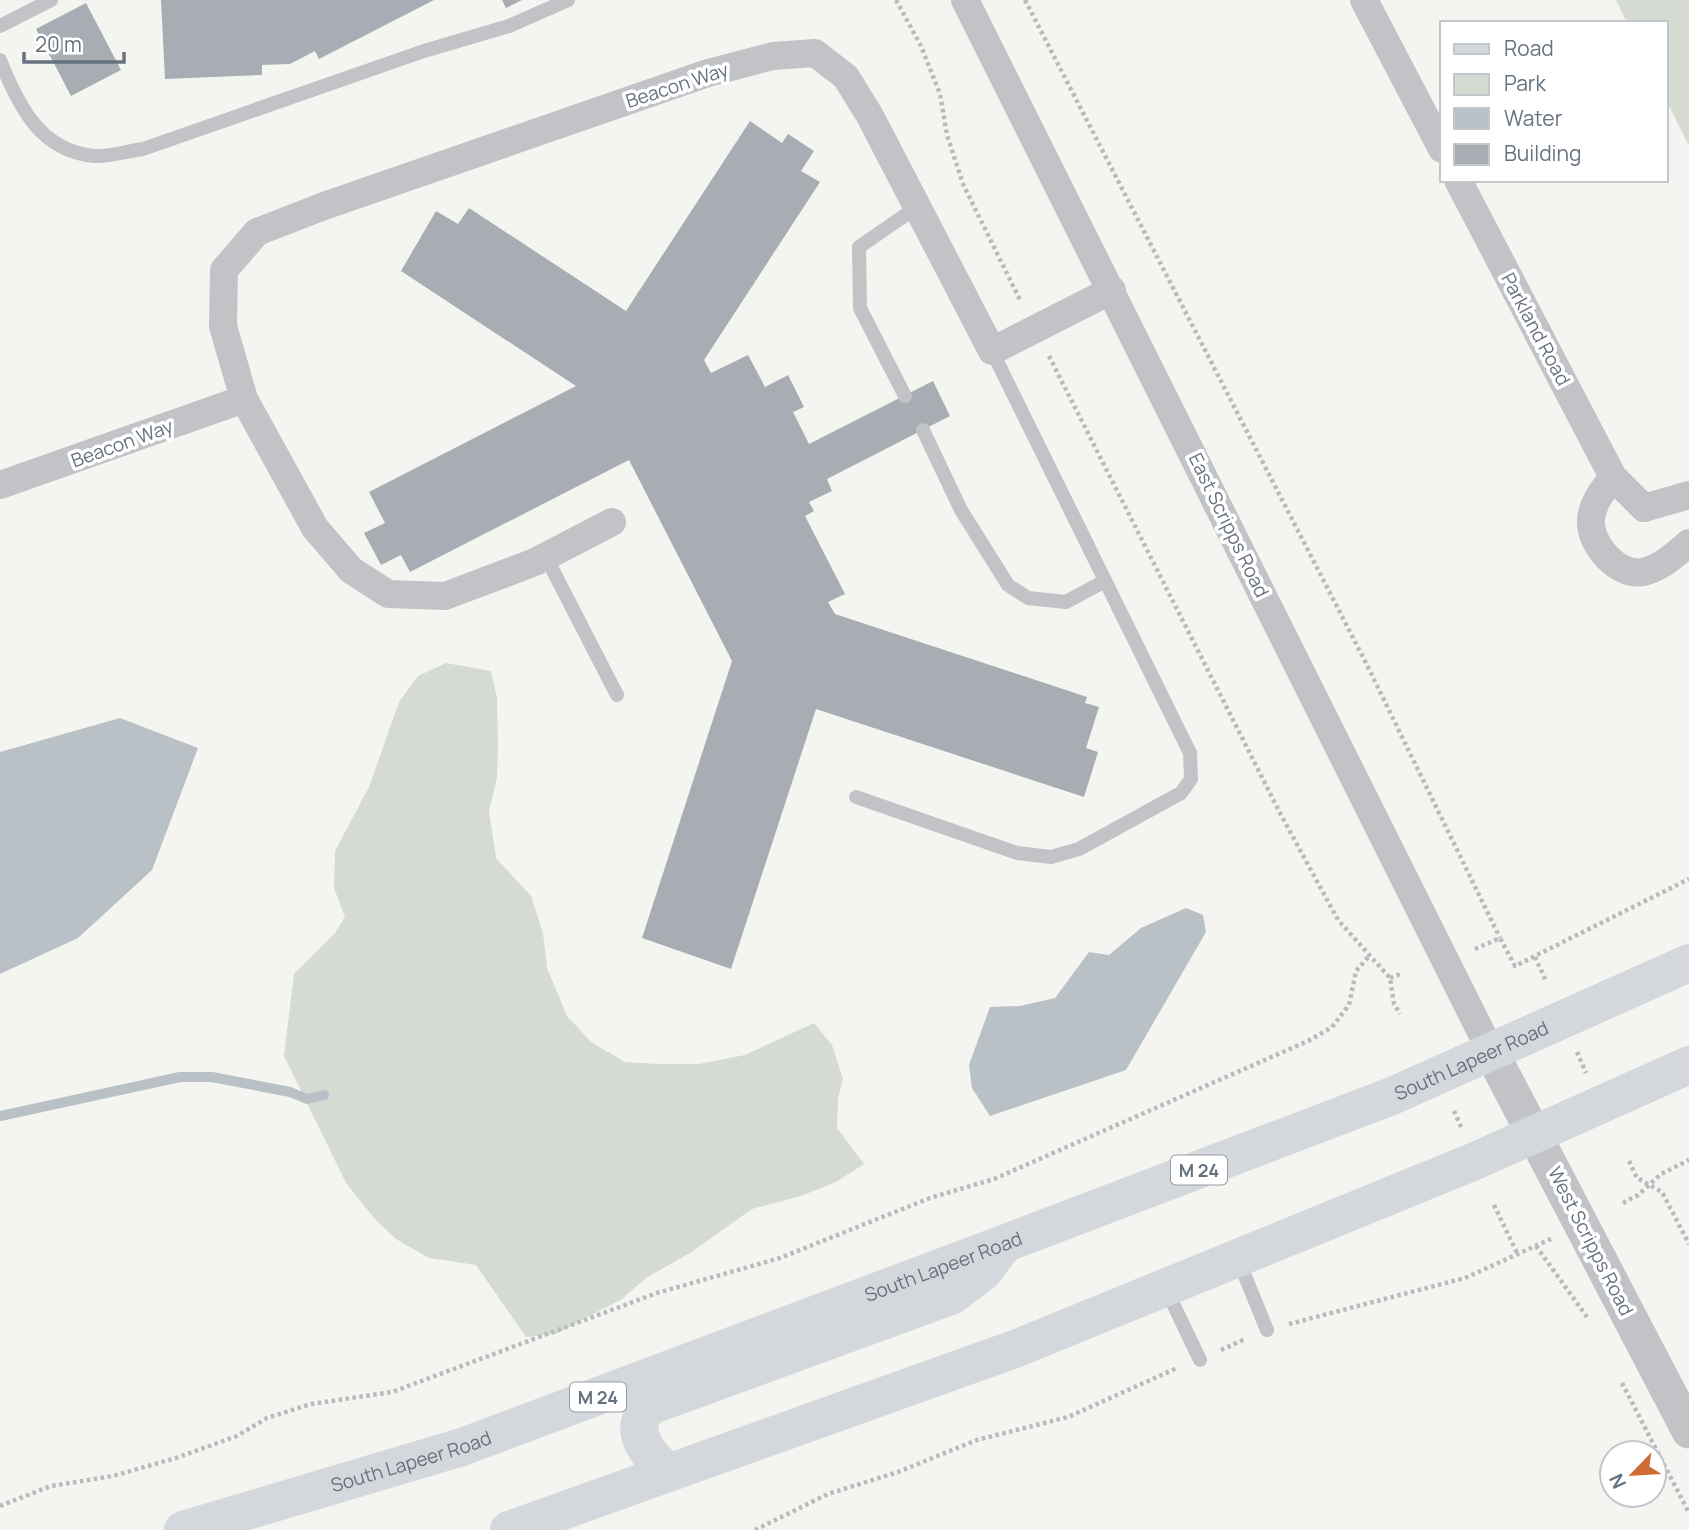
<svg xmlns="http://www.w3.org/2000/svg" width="1689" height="1530" font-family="Manrope,sans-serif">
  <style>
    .green { fill: #d5dbd3 }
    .water { fill: #b9c1c6 }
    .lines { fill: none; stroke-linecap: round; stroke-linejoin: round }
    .stream { stroke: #b9c1c6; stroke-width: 10 }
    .building { fill: #a7adb3 }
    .path { stroke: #b8babc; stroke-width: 4.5; stroke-dasharray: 3.5 3.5; stroke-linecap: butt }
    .service { stroke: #c1c3c6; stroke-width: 14 }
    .minor { stroke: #c1c3c6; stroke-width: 28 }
    .tertiary { stroke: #c1c3c6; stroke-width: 35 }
    .primary { stroke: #d4d7db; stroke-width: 38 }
    .labels { text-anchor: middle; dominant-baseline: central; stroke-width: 7; stroke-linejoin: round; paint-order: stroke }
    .shield { fill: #fff; stroke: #959ca5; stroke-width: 2 }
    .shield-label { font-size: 18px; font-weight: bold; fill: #67727f }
    .street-label { font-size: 19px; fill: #67727f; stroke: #fff }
  </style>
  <rect width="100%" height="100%" fill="#f4f5f1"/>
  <path class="green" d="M1616,0H1689V146L1666,100V23H1627Z
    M446,663L491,671L497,698L498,748L497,778L489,811L496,858L531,896L543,933L547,968L567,1016L591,1042L625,1062L658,1064H699L745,1055L814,1023L832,1045L843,1079L838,1099L837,1128L864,1164L836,1182L801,1196L752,1209L690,1253L646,1278L622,1299L556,1334L526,1337L476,1265L429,1258L396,1239L374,1218L346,1183L284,1056L294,974L335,933L345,917L334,888L335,851L369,787L399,702L418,676Z"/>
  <path class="water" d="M120,718L198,748L152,870L78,938L0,974V752Z
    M1186,908L1203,915L1206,932L1126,1070L990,1116L972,1088L969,1065L990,1007L1020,1006L1055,998L1089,952L1109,955L1141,928Z"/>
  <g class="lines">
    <path class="stream" d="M0,1116L180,1077H212L290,1092L307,1099L324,1095"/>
  </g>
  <path class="building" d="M161,0H434L319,59L315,51L290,64L262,65V75L165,79Z
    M502,0H522L506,8Z
    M86,3L121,70L71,96L36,29Z
    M750,121L782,143L788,134L814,151L801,171L820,182L704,360L711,373L748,355L765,387L788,375L804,407L793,412L809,444L933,381L950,416L827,479L832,491L809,502L814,511L805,516L845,594L828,602L835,614L1087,697L1085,703L1099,707L1086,748L1098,752L1084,797L816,709L731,969L642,938L732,661L629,460L410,572L401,555L381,565L364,533L385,523L369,492L576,386L401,271L436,211L458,224L469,208L626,311Z"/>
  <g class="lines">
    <path class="path" d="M896,0L921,46L940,94L947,135L963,184L1021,302
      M1025,0L1366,663L1500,938
      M1049,356L1280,813L1338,920L1390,978L1394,1004L1400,1014
      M1475,949L1500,938L1515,966L1689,879
      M1535,957L1546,981
      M1390,978L1403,973
      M1577,1052L1586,1073
      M1454,1111L1462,1129
      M1629,1161L1637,1178L1662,1192L1689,1244
      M1623,1203L1638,1195L1661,1174L1689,1160
      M1494,1205L1518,1255
      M1536,1246L1587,1317
      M1289,1324L1465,1278L1553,1238
      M1221,1350L1245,1339
      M1622,1383L1689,1513
      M0,1506L51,1486L113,1476L176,1458L237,1436L267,1418L311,1404L392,1392L657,1293L780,1258L930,1198L994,1179L1308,1041L1332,1027L1349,1005L1356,971L1370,955
      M755,1530L828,1494L898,1472L977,1440L1068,1417L1177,1368"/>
    <path class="service" d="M0,26L51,0
      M0,60C18,105 40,151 94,156C109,157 128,151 143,149L424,51L509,26L568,0
      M905,396L860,308L859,247L917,207
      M923,430L961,510L1008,585L1028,598L1066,602L1105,581
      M546,557L617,695
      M856,797L1017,853L1051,857L1079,849L1181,793L1191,779L1190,753L992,351
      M1238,1259L1267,1330
      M1166,1289L1200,1360"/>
    <path class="minor" d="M965,0L1491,1052
      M1364,0L1442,149
      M1458,180L1613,477L1644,508L1689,495
      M1613,477C1603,490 1592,503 1591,520C1589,544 1618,577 1643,572C1661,568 1676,554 1689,543
      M0,485L244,399
      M612,522L535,562L445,596L388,594L351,570L315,528L244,399L223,326L224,270L257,232L324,206L708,73L773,56L815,53L846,77L870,116L992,351L1112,290"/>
    <path class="tertiary" d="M1491,1052L1689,1431"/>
    <g class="primary">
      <path d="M670,1472C649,1458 625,1429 650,1406L951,1296L983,1272L1002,1247"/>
      <path id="s1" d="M183,1530L462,1447L1006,1243L1392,1096L1689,963"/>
      <path d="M509,1530L1015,1349L1475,1161L1689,1065"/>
    </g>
  </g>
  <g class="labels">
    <g class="shield">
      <rect x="1171" y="1155.5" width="56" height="29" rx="5"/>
      <rect x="570" y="1382.5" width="56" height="29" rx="5"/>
    </g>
    <g class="shield-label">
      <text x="1199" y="1170">M 24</text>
      <text x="598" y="1397">M 24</text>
    </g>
    <g class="street-label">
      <text transform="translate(677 85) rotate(-18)">Beacon Way</text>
      <text transform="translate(1536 329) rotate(62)">Parkland Road</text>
      <text transform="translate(122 443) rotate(-20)">Beacon Way</text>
      <text transform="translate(1229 525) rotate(64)">East Scripps Road</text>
      <text stroke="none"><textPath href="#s1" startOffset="1372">South Lapeer Road</textPath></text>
      <text transform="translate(1591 1241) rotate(63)">West Scripps Road</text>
      <text stroke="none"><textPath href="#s1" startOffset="805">South Lapeer Road</textPath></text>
      <text stroke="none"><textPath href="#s1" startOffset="238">South Lapeer Road</textPath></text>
    </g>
  </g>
  <rect x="1440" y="21" width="228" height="161" fill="#ffffff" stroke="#c2c7cc" stroke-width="2"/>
  <rect x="1454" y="44" width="35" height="10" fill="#d4d7db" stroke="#c2c7cc" stroke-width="2"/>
  <text x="1504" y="56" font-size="21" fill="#67727f">Road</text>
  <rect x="1454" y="74" width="35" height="21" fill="#d5dbd3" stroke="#c2c7cc" stroke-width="2"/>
  <text x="1504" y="91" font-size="21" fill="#67727f">Park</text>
  <rect x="1454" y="108" width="35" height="21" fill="#b9c1c6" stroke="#c2c7cc" stroke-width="2"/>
  <text x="1504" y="126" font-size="21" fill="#67727f">Water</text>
  <rect x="1454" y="144" width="35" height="21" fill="#a7adb3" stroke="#c2c7cc" stroke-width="2"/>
  <text x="1504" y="161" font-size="21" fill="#67727f">Building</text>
  <g transform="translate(1633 1474) rotate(245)"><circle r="33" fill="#ffffff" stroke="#c2c7cc" stroke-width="2"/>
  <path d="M0-5L12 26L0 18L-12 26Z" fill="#d16b35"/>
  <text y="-10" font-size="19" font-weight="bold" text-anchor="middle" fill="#67727f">N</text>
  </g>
  <path d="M24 52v10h100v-10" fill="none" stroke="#67727f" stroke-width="3.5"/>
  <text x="35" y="52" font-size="21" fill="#67727f" stroke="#ffffff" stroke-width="5" paint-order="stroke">20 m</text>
</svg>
